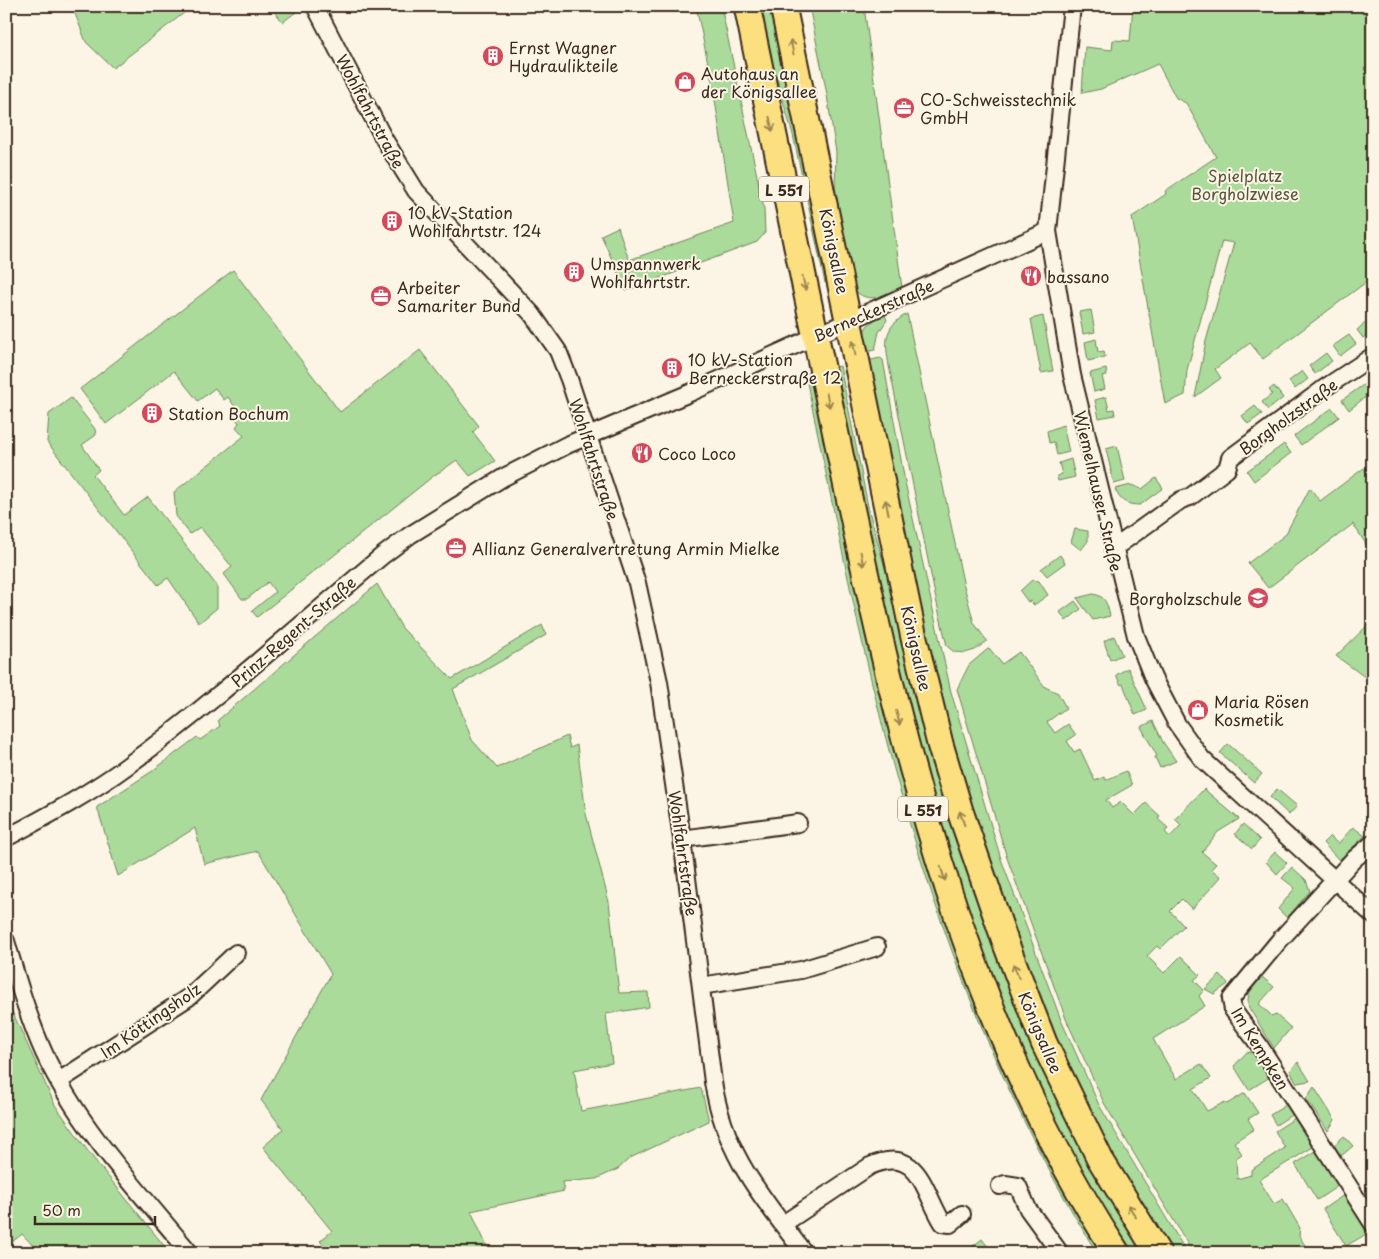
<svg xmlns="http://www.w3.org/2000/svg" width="1379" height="1259" font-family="'Playpen Sans',sans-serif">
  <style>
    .green { fill: #aadb9b; stroke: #72825c }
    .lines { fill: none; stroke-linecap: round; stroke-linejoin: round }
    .minor-casing { stroke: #3b2a1e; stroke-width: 20 }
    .primary-casing { stroke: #3b2a1e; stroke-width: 29 }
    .minor { stroke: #fcf5e5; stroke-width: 16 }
    .primary { stroke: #fce080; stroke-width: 25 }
    .oneway { stroke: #9c854f }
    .labels { text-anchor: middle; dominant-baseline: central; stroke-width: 4; stroke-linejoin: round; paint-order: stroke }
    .shield { fill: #fcf5e5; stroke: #75675a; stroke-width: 1 }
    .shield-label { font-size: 15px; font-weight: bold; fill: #3b2a1e }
    .poi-label { font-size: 16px; fill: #3b2a1e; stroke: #fcf5e5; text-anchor: start }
    .street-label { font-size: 16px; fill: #3b2a1e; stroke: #fcf5e5 }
    .park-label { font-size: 16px; fill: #57563d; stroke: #fcf5e5 }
  </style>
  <rect width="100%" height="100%" fill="#fcf5e5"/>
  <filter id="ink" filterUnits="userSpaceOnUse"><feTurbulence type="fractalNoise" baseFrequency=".02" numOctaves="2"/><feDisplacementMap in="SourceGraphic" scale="10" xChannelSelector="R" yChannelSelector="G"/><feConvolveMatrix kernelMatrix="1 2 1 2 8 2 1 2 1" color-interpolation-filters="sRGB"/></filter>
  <g filter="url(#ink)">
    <path class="green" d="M77,6H193L113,68L86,42L74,11Z
      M270,6H292L296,12L283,22Z
      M696,6H721L764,209L765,233L757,242L626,291L601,235L618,227L629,260L734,223L713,87Z
      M759,6H775L832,281L825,283L793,135L766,42Z
      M809,6H864L902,288C885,295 867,306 853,288L835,190L836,152L826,89Z
      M1133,6H1373V277L1263,359L1250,343L1215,369L1221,378L1195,397L1206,341L1234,243L1222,241L1187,370L1185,395L1165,404L1132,217L1166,194L1165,191L1216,157L1186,103L1176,98L1158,64L1101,89L1082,93L1085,47L1112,50L1113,40L1130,41Z
      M233,270L340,412L420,350L479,426L473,432L495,461L470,476L457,460L432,477L257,617L252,611L275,592L268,582L247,599H242L224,574L232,567L200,527L190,534L176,516L174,492L244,436L236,427L239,423L234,416L238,411L228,397L224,400L215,388L198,401L174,371L106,424L80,389Z
      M1091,310L1095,332L1083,334L1079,312Z
      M907,314L963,582L974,623L987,641L975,650L965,653L954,652L947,646L935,595L889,366C885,342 883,327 907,314Z
      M885,315L887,320L879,332L875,350L865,352C863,329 862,325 885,315Z
      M1043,316L1053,371L1041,373L1031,319Z
      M1373,316V331L1363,338L1357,330Z
      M1349,335L1356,344L1340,356L1333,346Z
      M1096,339L1098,352L1104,351L1105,357L1088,361L1085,342Z
      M1326,353L1332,361L1315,374L1309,366Z
      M880,358L883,360L905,482L951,692L1001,859L1061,1020L1099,1105L1187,1253H1169L1108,1154L1052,1039L949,740L867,361Z
      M840,366L869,511L969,866L1147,1253H1128L1079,1173L1002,1007L923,778L833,368Z
      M1106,369L1107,375L1102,376L1105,389L1094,392L1090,373Z
      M1302,371L1308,379L1295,389L1289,381Z
      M811,372L889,731L905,783L1106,1253H1097C986,1076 914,865 867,662C844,566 826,470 805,374Z
      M1373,378V391L1349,410L1342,400Z
      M1274,386L1283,398L1268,410L1262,402L1272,394L1269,390Z
      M1106,397L1109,410L1114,409L1115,415L1099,418L1095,400Z
      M71,398L95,429L96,435L82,445L99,470L93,475L124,515L148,497L217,586V608L199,623L168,578L158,585L47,442L49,414Z
      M1255,406L1262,414L1248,424L1242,416Z
      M1332,408L1339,417L1301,445L1294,436Z
      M1063,425L1069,452L1057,455L1054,442L1049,443L1047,431Z
      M1284,444L1291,453L1254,481L1247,471Z
      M1117,446L1125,481L1114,484L1106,449Z
      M1071,459L1075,477L1058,481L1057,476L1062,474L1059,463Z
      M1364,468L1370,477L1373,475V555L1353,524L1268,588L1248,563L1285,535L1310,488L1320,501Z
      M1156,478L1163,488L1140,505C1126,505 1120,501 1115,489L1131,485L1142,489Z
      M1075,529L1088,531V541L1081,550L1071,542Z
      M1060,555L1065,563L1047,576L1041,569Z
      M1032,580L1039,581L1048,595L1034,605L1030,601L1028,602L1020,591Z
      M377,584L402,628L452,679L542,625L546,635L453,689L472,740L497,768L567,736L570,748L577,745L586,814L609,902L619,993L648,992L649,1007L606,1014L612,1063L574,1070L581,1111L701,1088L709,1121L630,1158L618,1169L596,1179L562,1182L564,1191L471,1211L490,1253H330L320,1241L332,1231L263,1147L283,1129L261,1100L331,974L258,851L204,864L195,828L118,876L97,807L151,772L197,737L200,740L220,726L218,720Z
      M1093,594C1106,596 1107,604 1110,616L1093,620L1077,598Z
      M1075,601L1081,609L1066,621L1060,612Z
      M1373,620V683L1336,656Z
      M1114,636L1122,655L1110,660L1104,641Z
      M989,648L1002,664L1019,652L1045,687L1058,693L1066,708L1047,722L1055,733L1068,724L1076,735L1067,741L1074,752L1080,749L1095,781L1104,777L1106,780L1126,771L1132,785L1106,800L1112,808L1121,802L1134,815L1146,803L1160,816L1158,819L1168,828L1165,832L1170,837L1181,825L1175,819L1204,789L1239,819L1218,832L1202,852L1216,864L1211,869L1221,877L1192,909L1182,899L1170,911L1184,926L1160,949L1157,946L1147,956L1164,973L1181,956L1200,975L1194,980L1204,990L1199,996L1205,1006L1153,1039L1176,1079L1201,1064L1211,1078L1193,1089L1207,1111L1225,1102L1227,1104L1245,1093L1258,1113L1248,1119L1254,1129L1234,1142L1242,1154L1236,1158L1237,1179L1251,1175V1170L1285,1148L1275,1131L1295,1118L1313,1147L1259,1180L1274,1204L1283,1199L1300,1228L1299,1236L1310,1253H1250L1248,1251L1246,1253H1193L1104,1103L1066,1019L1007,858L957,689L969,665Z
      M1128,668L1147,710L1135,715L1123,684L1121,685L1116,675Z
      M1153,721L1163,742L1176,761L1160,768L1155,757L1157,756L1141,727Z
      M1228,744L1262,774L1254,783L1220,753Z
      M1277,789L1297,806L1289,815L1270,797Z
      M1243,824L1260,840L1252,849L1235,834Z
      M1353,827L1365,836L1339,860L1323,843L1330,836L1338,844Z
      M1275,852L1287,863L1277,874L1266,862Z
      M1292,867L1306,880L1310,891L1287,918L1278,909L1295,888L1282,878Z
      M1220,975L1228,984L1214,994L1205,989Z
      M1262,977L1274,987L1259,1004L1272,1016L1275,1014L1291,1028L1274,1048L1249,1008C1245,994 1253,987 1262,977Z
      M6,998L55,1105L90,1154L170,1253H40L22,1234L6,1247Z
      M1247,1052L1254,1053L1270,1077L1249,1090L1234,1066Z
      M1298,1062L1310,1081L1297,1083L1290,1071Z
      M1314,1087L1335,1120L1328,1131L1306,1099Z
      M1286,1105L1293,1114L1276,1125L1270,1115Z
      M1344,1136L1353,1146L1341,1156L1334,1145Z
      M1316,1151L1338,1186L1317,1200L1295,1164Z
      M1344,1195L1368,1233L1346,1246L1323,1209Z
      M982,1239L993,1253H964Z"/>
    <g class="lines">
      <g class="minor-casing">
        <path id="minor" d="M315,6L384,139L416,191L532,314L558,351L569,379L637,583L659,682L682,839L713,1082C725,1156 761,1195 804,1253
          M1072,6L1048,231L1072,375L1136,636L1153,678L1177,724L1202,759L1373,915
          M1113,549L1181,500L1190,497L1227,469L1230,458L1326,387L1373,356
          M6,838C47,816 89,794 127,766C216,701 297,627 382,556L410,535L504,477L567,445L692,392L1048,231
          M682,839L798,823
          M1373,843L1353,860L1279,941L1231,999L1233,1010L1259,1045L1373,1224
          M6,941C17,979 28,1017 44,1053C79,1128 138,1190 190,1253
          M701,986L801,970L877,947
          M59,1081L189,997L236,953
          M1000,1186L1005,1184L1018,1186L1028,1209L1060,1253
          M783,1224L870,1166C919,1144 923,1191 943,1223L950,1224L962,1214"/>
      </g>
      <g class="primary-casing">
        <path id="primary" d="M747,6C782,171 815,337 850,502C905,763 969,1026 1117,1253
          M783,6L914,638L940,744L960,811L1006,944L1044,1043L1100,1159L1158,1253"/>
      </g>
      <use href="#minor" class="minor"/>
      <use href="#primary" class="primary"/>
    </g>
    <defs><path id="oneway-shaft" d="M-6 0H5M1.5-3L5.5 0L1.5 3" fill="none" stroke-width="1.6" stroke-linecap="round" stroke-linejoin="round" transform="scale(1.25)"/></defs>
    <g class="oneway">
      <use href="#oneway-shaft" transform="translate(792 47) rotate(-102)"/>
      <use href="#oneway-shaft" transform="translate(771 124) rotate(78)"/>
      <use href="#oneway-shaft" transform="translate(804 283) rotate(78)"/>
      <use href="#oneway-shaft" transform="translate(854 348) rotate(-101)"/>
      <use href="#oneway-shaft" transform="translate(828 400) rotate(78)"/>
      <use href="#oneway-shaft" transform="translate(887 507) rotate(-102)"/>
      <use href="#oneway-shaft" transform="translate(862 559) rotate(79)"/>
      <use href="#oneway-shaft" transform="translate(898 718) rotate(76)"/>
      <use href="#oneway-shaft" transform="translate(962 818) rotate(-109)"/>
      <use href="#oneway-shaft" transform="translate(943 874) rotate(72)"/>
      <use href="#oneway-shaft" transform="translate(1016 971) rotate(-111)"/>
      <use href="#oneway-shaft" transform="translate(1132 1211) rotate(-122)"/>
    </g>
  </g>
  <defs>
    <g id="building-disc" transform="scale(1.125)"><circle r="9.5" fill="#d1495b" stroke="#fcf5e5"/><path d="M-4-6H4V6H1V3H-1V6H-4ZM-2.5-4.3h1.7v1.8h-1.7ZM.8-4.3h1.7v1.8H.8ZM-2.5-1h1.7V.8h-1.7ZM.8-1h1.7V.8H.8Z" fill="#fff"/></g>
    <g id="shop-disc" transform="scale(1.125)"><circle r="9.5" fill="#d1495b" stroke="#fcf5e5"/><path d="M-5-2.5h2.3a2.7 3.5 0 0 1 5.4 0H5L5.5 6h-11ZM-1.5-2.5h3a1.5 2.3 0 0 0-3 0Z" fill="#fff"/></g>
    <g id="office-disc" transform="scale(1.125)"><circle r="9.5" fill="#d1495b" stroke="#fcf5e5"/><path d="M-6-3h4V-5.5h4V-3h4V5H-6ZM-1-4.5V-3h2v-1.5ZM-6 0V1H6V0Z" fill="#fff"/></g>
    <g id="restaurant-disc" transform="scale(1.125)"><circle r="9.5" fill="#d1495b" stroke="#fcf5e5"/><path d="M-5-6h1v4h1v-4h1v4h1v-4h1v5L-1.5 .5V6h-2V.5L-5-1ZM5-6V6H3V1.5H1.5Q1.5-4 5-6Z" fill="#fff"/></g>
    <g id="school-disc" transform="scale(1.125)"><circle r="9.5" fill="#d1495b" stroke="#fcf5e5"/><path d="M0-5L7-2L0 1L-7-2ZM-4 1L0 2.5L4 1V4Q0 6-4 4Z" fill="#fff"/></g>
  </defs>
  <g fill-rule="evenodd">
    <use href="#building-disc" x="493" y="56"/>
    <use href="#shop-disc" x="685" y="82"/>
    <use href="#office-disc" x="904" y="108"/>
    <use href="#building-disc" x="392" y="221"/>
    <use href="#building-disc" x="574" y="272"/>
    <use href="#restaurant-disc" x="1031" y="276"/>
    <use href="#office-disc" x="381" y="296"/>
    <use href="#building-disc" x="672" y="368"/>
    <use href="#building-disc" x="152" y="413"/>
    <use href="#restaurant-disc" x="642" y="453"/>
    <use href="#office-disc" x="456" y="548"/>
    <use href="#school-disc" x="1258" y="598"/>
    <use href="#shop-disc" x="1198" y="710"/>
  </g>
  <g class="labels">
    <g class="shield">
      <rect x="759" y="176.5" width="50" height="25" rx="4"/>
      <rect x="898" y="796.5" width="50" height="25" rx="4"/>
    </g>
    <g class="shield-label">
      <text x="784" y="189">L 551</text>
      <text x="923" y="809">L 551</text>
    </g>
    <g class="poi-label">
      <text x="509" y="47">Ernst Wagner<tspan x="509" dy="18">Hydraulikteile</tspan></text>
      <text x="701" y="73">Autohaus an<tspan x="701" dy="18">der Königsallee</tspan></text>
      <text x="920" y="99">CO-Schweisstechnik<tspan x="920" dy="18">GmbH</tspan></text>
      <text x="408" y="212">10 kV-Station<tspan x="408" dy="18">Wohlfahrtstr. 124</tspan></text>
      <text x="590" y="263">Umspannwerk<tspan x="590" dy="18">Wohlfahrtstr.</tspan></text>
      <text x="1047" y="276">bassano</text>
      <text x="397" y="287">Arbeiter<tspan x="397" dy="18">Samariter Bund</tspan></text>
      <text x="688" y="359">10 kV-Station<tspan x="688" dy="18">Berneckerstraße 12</tspan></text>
      <text x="168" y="413">Station Bochum</text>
      <text x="658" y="453">Coco Loco</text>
      <text x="472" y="548">Allianz Generalvertretung Armin Mielke</text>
      <text x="1242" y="598" text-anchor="end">Borgholzschule</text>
      <text x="1214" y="701">Maria Rösen<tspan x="1214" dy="18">Kosmetik</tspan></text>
    </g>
    <g class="street-label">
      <text transform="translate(371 111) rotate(62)">Wohlfahrtstraße</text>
      <text transform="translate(835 251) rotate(78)">Königsallee</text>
      <text transform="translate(873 310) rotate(-24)">Berneckerstraße</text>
      <text transform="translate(1288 416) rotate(-36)">Borgholzstraße</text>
      <text transform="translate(595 459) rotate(72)">Wohlfahrtstraße</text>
      <text transform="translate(1099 491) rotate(77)">Wiemelhauser Straße</text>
      <text transform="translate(293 631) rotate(-41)">Prinz-Regent-Straße</text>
      <text transform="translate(917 648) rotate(77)">Königsallee</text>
      <text transform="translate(684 853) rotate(82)">Wohlfahrtstraße</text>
      <text transform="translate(150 1020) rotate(-35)">Im Köttingsholz</text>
      <text transform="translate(1041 1032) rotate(67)">Königsallee</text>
      <text transform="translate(1261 1048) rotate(58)">Im Kempken</text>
    </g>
    <g class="park-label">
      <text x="1245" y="175">Spielplatz<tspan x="1245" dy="18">Borgholzwiese</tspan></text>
    </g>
  </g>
  <rect width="1379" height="1259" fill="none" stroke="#fcf5e5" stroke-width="25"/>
  <rect x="12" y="12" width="1354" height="1234" fill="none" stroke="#3b2a1e" stroke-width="2" filter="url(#ink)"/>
  <path d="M35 1216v8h120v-8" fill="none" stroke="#3b2a1e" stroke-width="2.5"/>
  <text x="42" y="1216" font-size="15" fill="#3b2a1e" stroke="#fcf5e5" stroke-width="4" paint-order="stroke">50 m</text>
</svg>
